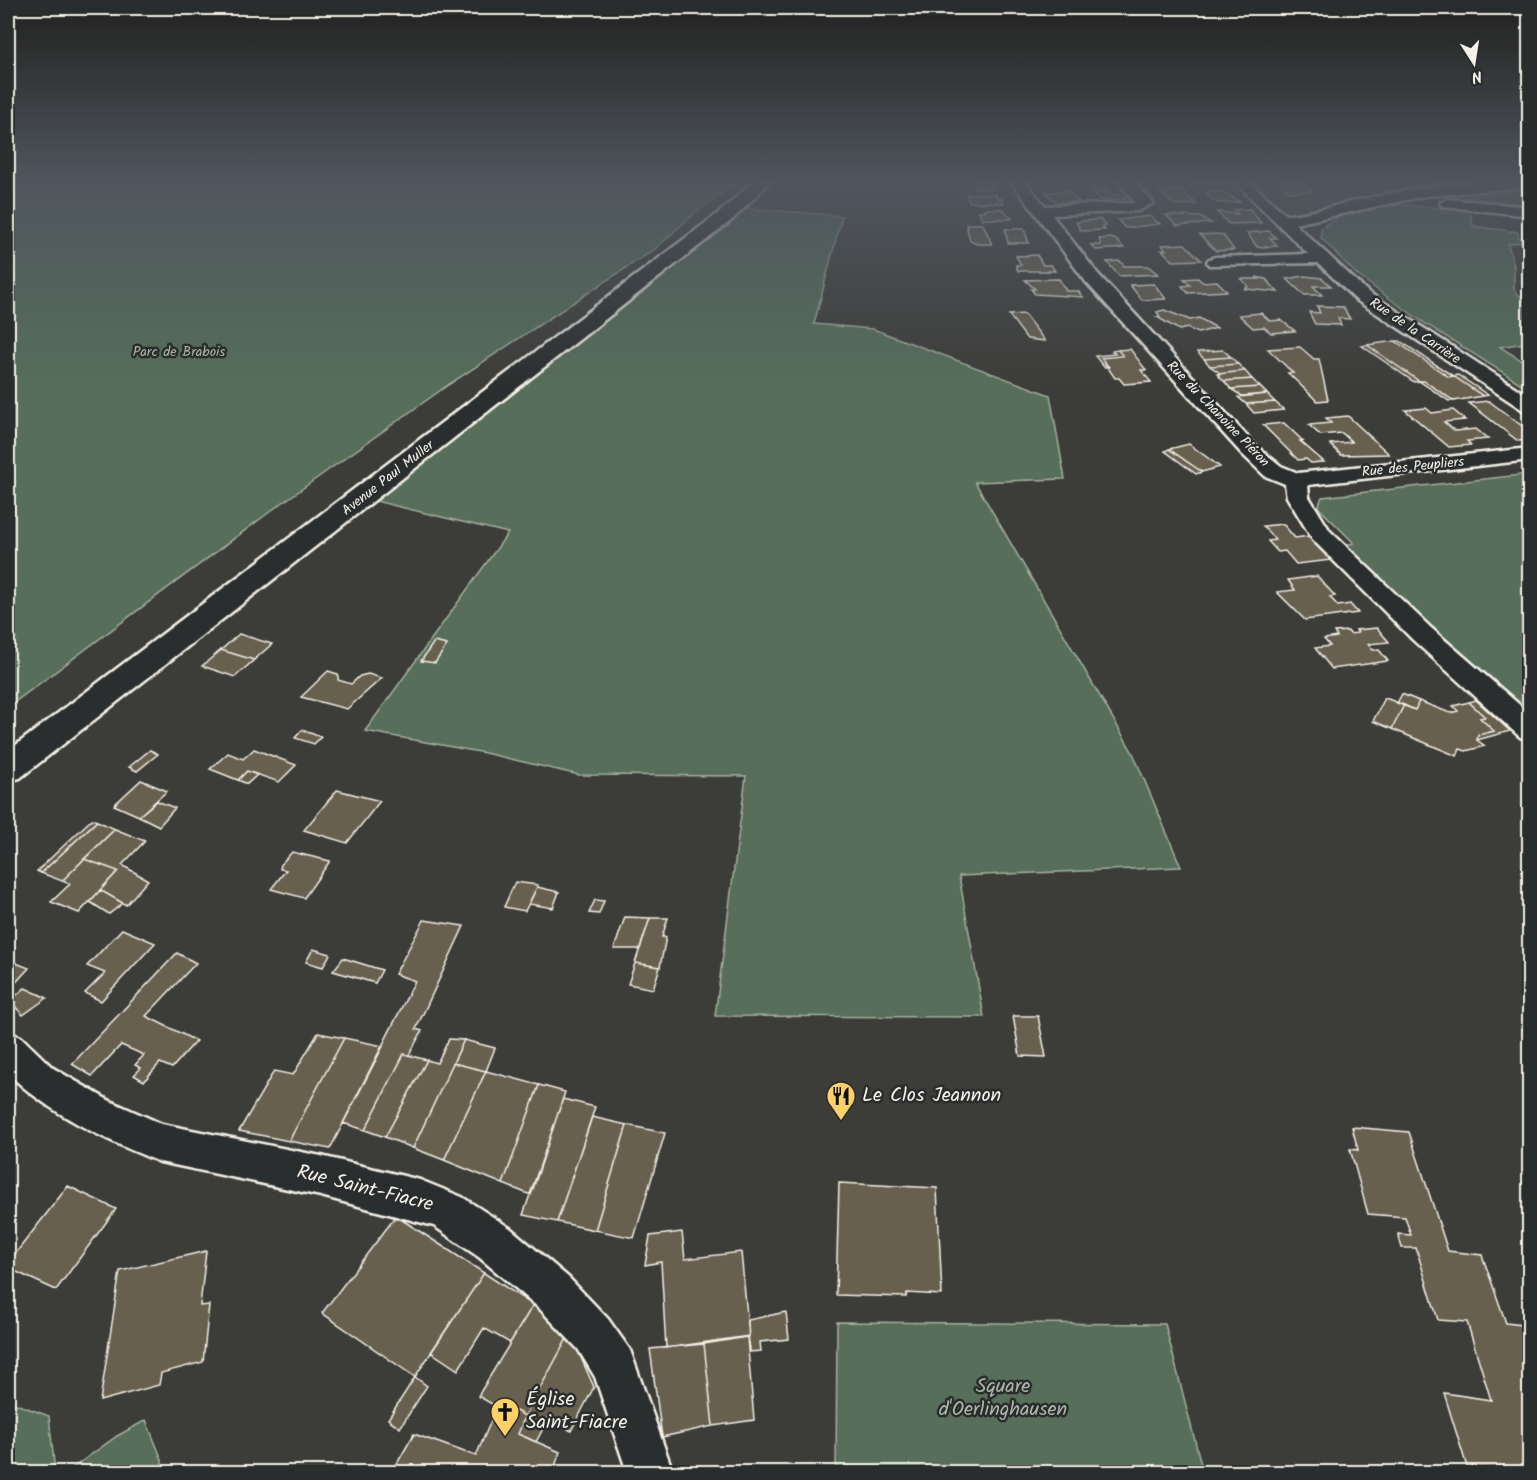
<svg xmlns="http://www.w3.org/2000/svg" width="1537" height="1480" font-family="Kalam,sans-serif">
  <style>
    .built { fill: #49473f }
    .green { fill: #576e5a; stroke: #a6b0a1; stroke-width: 1.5 }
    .building { fill: #676050; stroke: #f4f1e8; stroke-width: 1.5 }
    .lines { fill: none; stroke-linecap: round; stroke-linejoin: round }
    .minor-casing { stroke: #f4f1e8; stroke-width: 5 }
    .secondary-casing { stroke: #f4f1e8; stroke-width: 5 }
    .minor { fill: #2a2d2e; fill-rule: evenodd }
    .secondary { fill: #2a2d2e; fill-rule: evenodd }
    .labels { text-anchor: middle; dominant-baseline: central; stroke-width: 5; stroke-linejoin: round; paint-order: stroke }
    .far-street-label { font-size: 14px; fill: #f4f1e8; stroke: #2a2d2e }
    .far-park-label { font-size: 14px; fill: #adb6a8; stroke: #2a2d2e }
    .near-poi-label { font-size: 20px; fill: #f4f1e8; stroke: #2a2d2e; text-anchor: start }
    .near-street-label { font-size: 20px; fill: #f4f1e8; stroke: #2a2d2e }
    .near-park-label { font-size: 20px; fill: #adb6a8; stroke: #2a2d2e }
  </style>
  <rect width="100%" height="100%" fill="#3c3c38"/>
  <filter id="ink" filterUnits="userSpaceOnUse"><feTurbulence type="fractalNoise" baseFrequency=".0167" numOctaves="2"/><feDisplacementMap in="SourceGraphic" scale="12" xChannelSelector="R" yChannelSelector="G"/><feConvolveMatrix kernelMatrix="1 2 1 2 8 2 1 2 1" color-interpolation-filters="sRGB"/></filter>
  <g filter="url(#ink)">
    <path class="built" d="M1251,181H1387L1372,194L1313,211L1298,213L1282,209Z"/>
    <path class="green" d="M8,181H739L695,213L655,249L448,385L275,508L8,707Z
      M1503,189L1529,190V205L1465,198L1460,200L1445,195L1459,193L1465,197L1506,193Z
      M1401,205L1470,210L1473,226L1517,232L1521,242L1508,244L1514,266V290L1529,305V342L1500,347L1529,365V389L1421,321L1357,275L1321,238V228C1344,210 1373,206 1401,205Z
      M746,208L842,216L814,324L873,329L1050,395L1065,479L975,482L1133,753L1181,867L959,876L984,1017L715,1016L746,776L579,775L485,753L365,731L508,533L375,501L641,294Z
      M1529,474V720L1336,547L1354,543L1318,507L1322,497Z
      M837,1322L1165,1324L1203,1472H836Z
      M8,1401L49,1416L55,1472H8Z
      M146,1420L162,1460V1472H67L117,1436Z"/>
    <path class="building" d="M1150,181H1172L1176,184L1155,185Z
      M1193,181H1225L1230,185L1195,183Z
      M1278,181H1301L1312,191L1290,192Z
      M975,182H995L996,185H990L991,189L975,188Z
      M1092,190H1106L1111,195H1123L1127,199L1101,200Z
      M1067,191L1079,202L1058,203L1045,192Z
      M1183,191L1196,204L1175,205L1159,192Z
      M1223,191L1228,195L1240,202L1219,203L1211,199L1206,192Z
      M967,194H996L997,198L1002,199L1003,203L969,202Z
      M984,209H1003L1012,219H982L979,211H985Z
      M1250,209L1261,223L1229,224L1217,212L1238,214L1234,210Z
      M1166,215L1200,217L1211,223L1177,226Z
      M1150,216L1160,224L1125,228L1118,220Z
      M1100,219L1106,226H1102L1105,230L1081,231L1076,222Z
      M966,224H983L992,244H977L970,241Z
      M1005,229H1024L1029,243H1008Z
      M1269,231L1276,238H1270L1278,246L1257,247L1247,233Z
      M1216,234L1223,235L1234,250L1216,251L1200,235Z
      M1111,238L1116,240L1124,248L1096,250L1091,245H1101L1099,239Z
      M1185,244L1201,260L1173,261L1162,250H1166L1162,245Z
      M1037,255L1043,265H1051L1055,271H1018L1016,265H1021L1016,256Z
      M1120,261L1124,266H1148L1158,274L1119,276L1107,262Z
      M1304,276L1322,278L1331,286H1313L1322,295H1304L1287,279Z
      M1256,277L1266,279L1278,292L1245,289L1248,286L1241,279H1259Z
      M1198,278L1202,282L1217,281L1227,291L1188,293L1182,286L1190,285L1184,279Z
      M1059,279L1066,291H1078L1083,297L1035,294L1031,289H1035L1025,280Z
      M1154,284L1166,299L1142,300L1130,285Z
      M1317,306L1343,307L1350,319L1338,318L1341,325L1315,324L1309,312L1320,313Z
      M1164,310L1190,320L1199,318L1217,328L1198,333L1188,328L1179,330L1157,317H1160L1157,312Z
      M1261,313L1270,321L1281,320L1295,331L1271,333L1264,327L1253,328L1239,315Z
      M1024,314L1045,341L1027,339L1009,315Z
      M1395,341H1400L1453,376L1449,377Z
      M1395,341L1449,377L1453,376L1483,396L1454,401L1424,381H1419L1367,345Z
      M1367,345L1419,381L1414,382L1362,346Z
      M1300,347L1314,359H1319L1328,400L1317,401L1288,373H1293L1268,349Z
      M1130,349L1146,370H1141L1151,382L1124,384L1119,378H1115L1101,358L1123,356L1118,350Z
      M1118,350L1123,356L1101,358L1109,367H1104L1095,356L1115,354L1112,351Z
      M1223,350L1231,357L1204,359L1197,352Z
      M1231,357L1238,364L1210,366L1204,359Z
      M1238,364L1245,371L1217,374L1220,373L1210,366Z
      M1245,371L1252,379L1224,381L1217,374Z
      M1458,375L1488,395L1483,396L1453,376Z
      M1252,379L1260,387L1231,389L1224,381Z
      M1419,381H1424L1454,401H1449Z
      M1260,387L1267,394L1242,396L1231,389Z
      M1267,394L1275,402L1246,404L1238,397Z
      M1489,401L1530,432V435H1524L1530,440L1518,441L1469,403Z
      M1275,402L1284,410L1254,413L1246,404Z
      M1426,408L1432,413L1453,410L1465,420L1444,422L1455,431L1476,429L1488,439L1467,441L1471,445L1449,447L1405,410Z
      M1348,416L1389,454L1341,455L1330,444L1352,442L1342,433L1320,435L1309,425L1331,423L1326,418Z
      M1284,423L1303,441H1300L1324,462L1311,463L1306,459L1298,460L1263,425Z
      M1189,444L1220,467L1202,472L1169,449Z
      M1169,449L1183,459L1202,472L1196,474L1165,451Z
      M1283,524L1295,538L1309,536L1332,560L1296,564L1285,551L1278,552L1268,541L1275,540L1263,526Z
      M1317,576L1335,596L1330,597L1338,606L1350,604L1358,613L1305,620L1277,592L1295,590L1288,580Z
      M1377,628L1389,642L1368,644L1373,650H1379L1388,661L1332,669L1315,648L1330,646L1324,639L1337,637L1334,632L1348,631L1350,634L1358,633L1356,630Z
      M239,634L272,644L254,660L221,650Z
      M434,642L447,645L435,663L421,661Z
      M221,650L254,660L235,677L202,666Z
      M328,671L338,674V680L351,684L360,676L368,674L382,678L347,709L301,697Z
      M1402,694L1419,701L1415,710L1397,703Z
      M1385,698L1404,705L1392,729L1373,721Z
      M1476,700L1510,731L1477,740L1478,735L1494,731L1480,718L1485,717L1469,702Z
      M1419,701L1450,713L1458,711L1453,706L1469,702L1485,717L1480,718L1494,731L1478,735L1477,740L1485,746L1466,751L1460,749L1457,756L1392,729L1404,705L1415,710Z
      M302,730L321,737L314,744L295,738Z
      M254,749L296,765L279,782L247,771L238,780L210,769L228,753L243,759Z
      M150,750L158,754L137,771L129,767Z
      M247,771L257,775L247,784L238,780Z
      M141,780L167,791L139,816L114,805Z
      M337,790L380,801L347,843L304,830Z
      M157,801L175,808L159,826L139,816Z
      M92,819L97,821L41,873L37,871Z
      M97,821L115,829L62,881L41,873Z
      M115,829L145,841L122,865L148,880L126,905L100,890L118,871L84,859Z
      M292,852L330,861L304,898L271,889L286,870L280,869L281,864Z
      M84,859L118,871L79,913L51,902L70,884L62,881Z
      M515,882L538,885L525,911L504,907Z
      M537,887L559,892L553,908L529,904Z
      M100,890L123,903L109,914L90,902Z
      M595,900L604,901L599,914L589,913Z
      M625,917L650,918L640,949H614Z
      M650,918H668L662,937H666L660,967L635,963Z
      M424,920L464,926L416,1029L422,1031L409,1055L404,1054L365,1130L343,1123L415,981L395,974Z
      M122,929L155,943L101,1001L85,993L105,973L87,966Z
      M313,949L330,954L323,967L306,962Z
      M177,953L196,963L146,1016L196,1041L172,1068L160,1063L144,1081L134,1075L141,1068L135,1065L144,1055L121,1045L92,1076L72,1064Z
      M343,958L382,970L375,983L333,971Z
      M8,960L29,968L8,991Z
      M635,963L660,967L653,989L628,984Z
      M25,988L47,998L23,1015L10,1001Z
      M1013,1016H1038L1046,1057L1020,1056Z
      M318,1033L344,1038L289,1141L239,1131L274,1071L293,1075Z
      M344,1038L383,1046L330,1149L289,1141Z
      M449,1039L464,1040L413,1148L385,1137L427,1060L437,1063Z
      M464,1040L495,1048L486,1071L453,1063Z
      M404,1054L427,1060L385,1137L365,1130Z
      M453,1063L486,1071L444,1160L413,1148Z
      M486,1071L539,1085L503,1184L444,1160Z
      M539,1085L565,1092L531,1195L503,1184Z
      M563,1099L595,1107L557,1222L523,1215Z
      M592,1117L627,1125L595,1230L557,1222Z
      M627,1125L665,1133L634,1238L595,1230Z
      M1352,1127L1409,1132L1448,1251L1482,1255L1506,1323L1530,1326V1472L1467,1467L1444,1393L1491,1400L1467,1322L1438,1320L1416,1248H1402L1398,1234L1411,1235L1405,1217L1368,1214L1350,1149L1358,1150Z
      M839,1183L937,1188L942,1295L907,1293L906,1297L836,1295Z
      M68,1186L116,1209L56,1290L8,1268V1263Z
      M396,1216L484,1273L415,1377L322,1313Z
      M682,1232L685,1259L741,1252L749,1336L666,1348L661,1262L645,1265L650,1236Z
      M206,1251L200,1306L209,1305L203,1362L161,1373L159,1385L100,1401L120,1271Z
      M484,1273L533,1305L510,1343L484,1328L458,1370L431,1352Z
      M533,1305L570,1333L525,1416L499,1402L497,1407L478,1396Z
      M786,1312L789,1339L760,1342L761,1351L749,1352L748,1320Z
      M570,1333L594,1387L571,1431L549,1417L536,1442L518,1434L525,1416Z
      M747,1337L754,1420L713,1426L704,1344Z
      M704,1344L713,1426L662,1437L650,1349Z
      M415,1377L427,1386L400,1428L388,1419Z
      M499,1402L525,1416L518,1434L560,1452L553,1472H392L414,1434L476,1456Z"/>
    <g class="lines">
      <g class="minor-casing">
        <path id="minor" d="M1011,181H1025L1045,206L1135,203L1119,181H1133L1151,200L1153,203L1138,211L1052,215L1098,274L1256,446L1281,466L1298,473L1530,448V460L1308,485L1309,497L1330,531L1431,628L1530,714V740L1520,737L1413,640L1313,540L1287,497L1285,484L1265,476L1242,454L1086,282Z
          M1234,181H1249L1286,215C1313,214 1337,204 1363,199C1409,189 1484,176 1530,182V190L1514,188L1425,196L1295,224L1368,292L1530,397V412L1523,410L1356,300L1318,263L1209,265L1207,262L1209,259L1215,257L1308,254Z
          M1447,199L1530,207V216L1442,206L1440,203Z
          M8,1032L21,1037L53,1068L108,1100L162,1124L321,1156L420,1180L462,1197L510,1228L569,1278L608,1319L630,1350L673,1472H627L595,1377L578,1349L539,1308L480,1258L434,1226L321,1196L160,1162C106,1140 49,1114 8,1073Z"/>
      </g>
      <g class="secondary-casing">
        <path id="secondary" d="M754,181H771L732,220L20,778L8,781V751L720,212Z"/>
      </g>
      <use href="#minor" class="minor"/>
      <use href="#secondary" class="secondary"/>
    </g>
  </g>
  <linearGradient id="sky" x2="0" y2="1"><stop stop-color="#21211f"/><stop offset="0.47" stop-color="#50565e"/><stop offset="1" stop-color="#50565e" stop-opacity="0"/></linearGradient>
  <rect width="1537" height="388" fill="url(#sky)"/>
  <defs>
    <g id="restaurant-pin" transform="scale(1.5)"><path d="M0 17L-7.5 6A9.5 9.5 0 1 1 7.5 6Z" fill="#ffd166" stroke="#2a2d2e"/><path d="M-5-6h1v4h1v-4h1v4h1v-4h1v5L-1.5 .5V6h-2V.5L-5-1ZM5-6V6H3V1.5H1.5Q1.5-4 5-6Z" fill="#111"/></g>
    <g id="church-pin" transform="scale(1.5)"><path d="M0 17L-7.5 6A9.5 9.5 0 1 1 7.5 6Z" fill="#ffd166" stroke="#2a2d2e"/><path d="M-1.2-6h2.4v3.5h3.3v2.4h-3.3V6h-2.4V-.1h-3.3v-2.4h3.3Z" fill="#111"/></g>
  </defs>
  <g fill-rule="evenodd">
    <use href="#restaurant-pin" x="841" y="1096"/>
    <use href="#church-pin" x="505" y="1412"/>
  </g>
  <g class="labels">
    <g class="far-street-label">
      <text transform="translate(1415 331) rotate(34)">Rue de la Carrière</text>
      <text transform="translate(1218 414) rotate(46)">Rue du Chanoine Piéron</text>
      <text transform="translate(1413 467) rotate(-6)">Rue des Peupliers</text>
      <text transform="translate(388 478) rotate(-38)">Avenue Paul Muller</text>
    </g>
    <g class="far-park-label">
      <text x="179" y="352">Parc de Brabois</text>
    </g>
    <g class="near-poi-label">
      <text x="862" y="1096">Le Clos Jeannon</text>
      <text x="526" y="1400">Église<tspan x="526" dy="23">Saint-Fiacre</tspan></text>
    </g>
    <g class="near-street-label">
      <text transform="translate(365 1189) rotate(14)">Rue Saint-Fiacre</text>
    </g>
    <g class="near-park-label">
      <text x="1003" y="1387">Square<tspan x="1003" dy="23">d'Oerlinghausen</tspan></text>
    </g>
  </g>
  <rect width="1537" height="1480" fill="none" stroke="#2a2d2e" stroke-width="30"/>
  <rect x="15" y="15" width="1507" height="1450" fill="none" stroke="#f4f1e8" stroke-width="2" filter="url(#ink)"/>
  <g transform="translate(1474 63) rotate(168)" stroke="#2a2d2e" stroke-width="4.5" paint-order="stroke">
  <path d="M0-4.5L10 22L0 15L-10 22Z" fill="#f4f1e8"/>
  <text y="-9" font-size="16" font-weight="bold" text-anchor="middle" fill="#f4f1e8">N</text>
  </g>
</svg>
